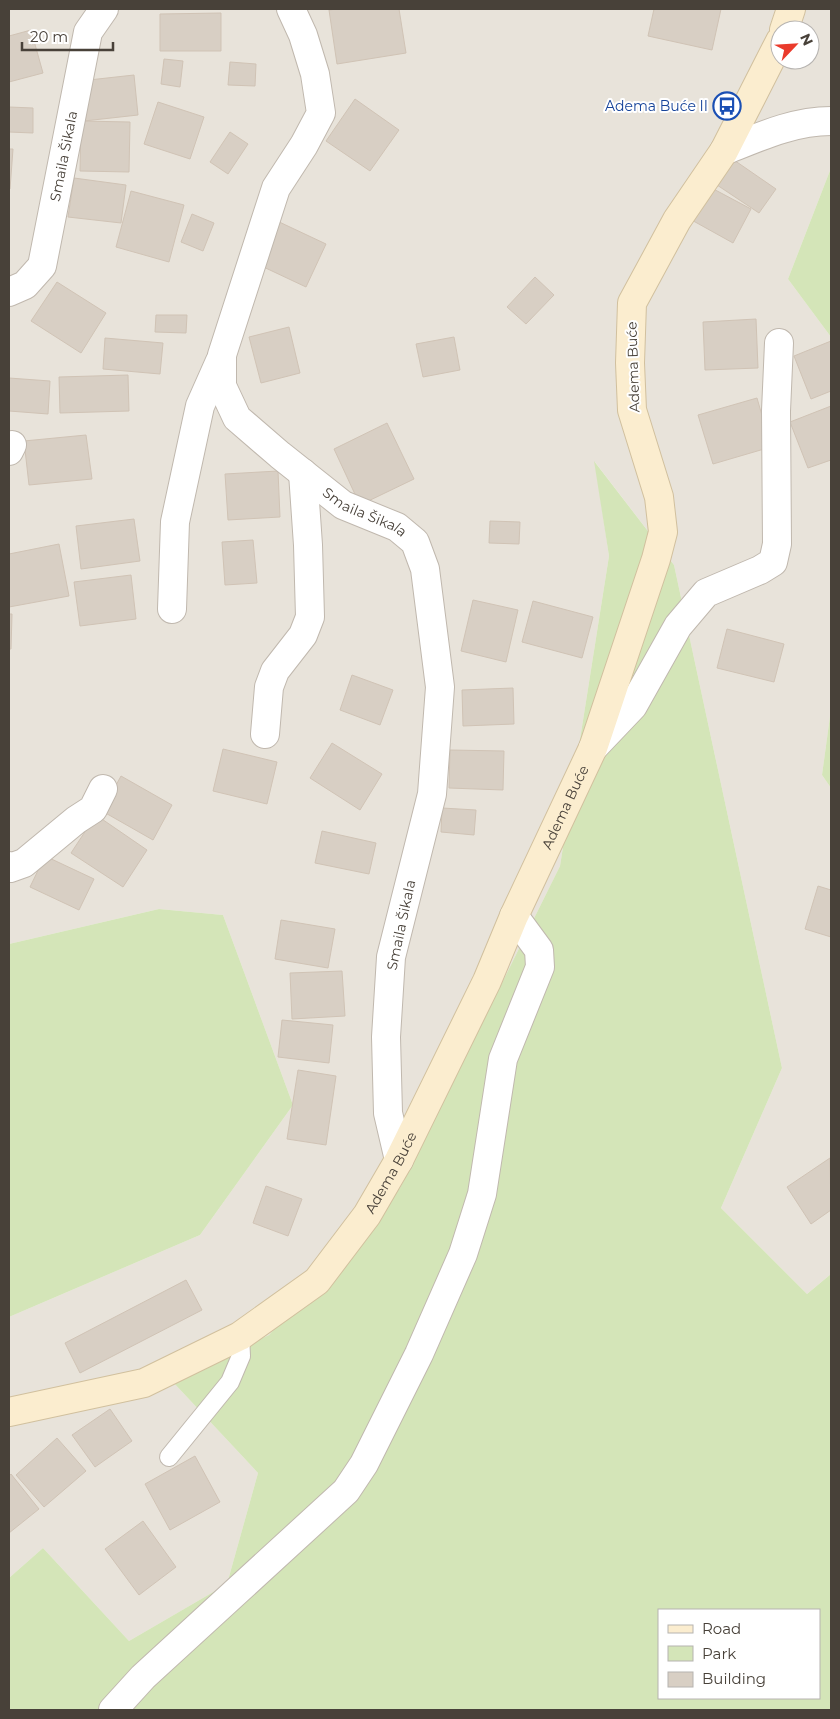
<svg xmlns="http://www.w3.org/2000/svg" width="840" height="1719" font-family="Montserrat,sans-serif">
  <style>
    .residential { fill: #e8e3da; fill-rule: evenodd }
    .green { fill: #d4e5b8; fill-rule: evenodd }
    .building { fill: #d8cfc4; stroke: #d0c3b5 }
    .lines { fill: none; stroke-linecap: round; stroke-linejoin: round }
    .lane-casing { stroke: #c0b8ae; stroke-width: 20 }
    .street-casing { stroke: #c0b8ae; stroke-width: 30 }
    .secondary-casing { stroke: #d1c09e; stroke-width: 30 }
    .lane { stroke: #fff; stroke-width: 18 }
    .street { stroke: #fff; stroke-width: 28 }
    .secondary { stroke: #fbedcf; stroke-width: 28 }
    .labels { text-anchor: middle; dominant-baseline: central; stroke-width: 4; stroke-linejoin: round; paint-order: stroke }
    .transit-label { font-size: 14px; fill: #164399; stroke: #fff; text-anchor: end }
    .street-label { font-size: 14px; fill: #484139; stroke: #fff }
  </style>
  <rect width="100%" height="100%" fill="#f4f1eb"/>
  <path class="residential" d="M9,9H831V168L788,279L831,337V709L822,775L831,788V1274L807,1294L721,1208L782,1068L674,565L595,462L609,556L560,866L400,1188L269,1335L172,1381L258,1473L227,1584L129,1641L43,1548L9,1578V1317L200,1235L293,1105L223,915L159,909L9,944ZM780,30H810V60H780Z"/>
  <path class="green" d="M831,168V337L788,279Z
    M594,461L674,565L782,1068L721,1208L807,1294L831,1274V1710H9V1578L43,1548L129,1641L227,1584L258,1473L172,1381L269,1335L400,1188L560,866L609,556ZM659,1610H819V1698H659Z
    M831,709V788L822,775Z
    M159,909L223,915L293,1105L200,1235L9,1317V944Z"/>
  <path class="building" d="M337,9H399L406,53L337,64L329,10Z
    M654,9H721L712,50L648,36Z
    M221,13V51H160V14Z
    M31,30L43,73L9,82V36Z
    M164,59L183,61L180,87L161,84Z
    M230,62L256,64L255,86L228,85Z
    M134,75L138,115L84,121L80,81Z
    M355,99L399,130L370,171L326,141Z
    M158,102L204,117L190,159L144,144Z
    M9,107L33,108V133L9,132Z
    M81,121L130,122L129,172L80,171Z
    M230,132L248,144L228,174L210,162Z
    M9,149H13L10,189H9Z
    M731,158L776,189L759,213L714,183Z
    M74,178L126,185L121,223L68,217Z
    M706,185L751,209L733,243L688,218Z
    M131,191L184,205L169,262L116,247Z
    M192,214L214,223L203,251L181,242Z
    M275,220L326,244L306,287L255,263Z
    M535,277L554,295L526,324L507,307Z
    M57,282L106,313L81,353L31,321Z
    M156,315H187L186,333L155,332Z
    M756,319L758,368L705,370L703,322Z
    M289,327L300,373L261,383L249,337Z
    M454,337L460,370L423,377L416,344Z
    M105,338L163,343L160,374L103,369Z
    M831,341V391L811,399L794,356Z
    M128,375L129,411L60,413L59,377Z
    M9,378L50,381L48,414L9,411Z
    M757,398L771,447L713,464L698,415Z
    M831,406V460L808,468L790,422Z
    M387,423L414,479L360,505L334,449Z
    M86,435L92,479L29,485L24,441Z
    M278,471L280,517L228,520L225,474Z
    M134,519L140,561L81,569L76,526Z
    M490,521L520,522L519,544L489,543Z
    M253,540L257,583L225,585L222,542Z
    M59,544L69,596L9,607V554Z
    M131,575L136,619L80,626L74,582Z
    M473,600L518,610L506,662L461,651Z
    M533,601L593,617L582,658L522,642Z
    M9,614H12L11,649H9Z
    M727,629L784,644L774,682L717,668Z
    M352,675L393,690L380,725L340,710Z
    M513,688L514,724L463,726L462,690Z
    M332,743L382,774L360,810L310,778Z
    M223,749L277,762L267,804L213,791Z
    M450,750L504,751L503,790L449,788Z
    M121,776L172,805L153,840L102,811Z
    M442,808L476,810L474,835L441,832Z
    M96,815L147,850L123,887L71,853Z
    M322,831L376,843L369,874L315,863Z
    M45,856L94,879L79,910L30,887Z
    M818,886L831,890V937L805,929Z
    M281,920L335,929L328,968L275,959Z
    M342,971L345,1016L292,1019L290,973Z
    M282,1020L333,1025L329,1063L278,1057Z
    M298,1070L336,1076L326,1145L287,1139Z
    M830,1158L831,1210L811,1224L787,1187Z
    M266,1186L302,1199L288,1236L253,1223Z
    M186,1280L202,1310L80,1373L65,1343Z
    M110,1409L132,1441L95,1467L72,1435Z
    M57,1438L86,1471L44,1507L16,1475Z
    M195,1456L220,1502L170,1530L145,1484Z
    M11,1474L39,1509L9,1533V1476Z
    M143,1521L176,1567L139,1595L105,1549Z"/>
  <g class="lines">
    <g class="lane-casing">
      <path id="lane" d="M169,1457L230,1382L241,1356L240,1336"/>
    </g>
    <g class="street-casing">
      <g id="street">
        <path id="s1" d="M291,9L303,35L315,74L321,113L304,145L276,188L222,355V386L237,418L280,455L343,505L397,527L415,542L425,569L440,687L432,794L391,957L386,1037L388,1113L399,1160"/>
        <path d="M724,151C759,137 793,121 831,121"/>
        <path id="s2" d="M9,292L25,285L42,266L88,32L104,9"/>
        <path d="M9,451L12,445"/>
        <path d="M172,609L175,522L200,406L220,361"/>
        <path d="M265,734L269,687L275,671L303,635L310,617L308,545L303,473"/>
        <path d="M593,748L633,706L678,626L706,593L760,570L773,562L777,544L776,411L779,343"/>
        <path d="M9,866L10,868L24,863L76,820L93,809L103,789"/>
        <path d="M113,1710L143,1677L346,1491L364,1464L419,1354L463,1254L482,1194L503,1059L540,967L539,950L514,916"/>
      </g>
    </g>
    <g class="secondary-casing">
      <g id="secondary">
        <path d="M784,30L791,9"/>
        <path id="s3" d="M9,1412L144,1383L240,1336L317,1281L367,1215L399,1160L487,981L514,916L593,748L656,559L663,532L659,497L632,410L630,363L632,303L677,220L724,151L780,41"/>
      </g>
    </g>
    <use href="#lane" class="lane"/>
    <use href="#street" class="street"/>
    <use href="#secondary" class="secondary"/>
  </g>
  <defs>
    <g id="bus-ring" transform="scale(1.4375)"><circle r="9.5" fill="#fff" stroke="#1a4fb4" stroke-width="1.5"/><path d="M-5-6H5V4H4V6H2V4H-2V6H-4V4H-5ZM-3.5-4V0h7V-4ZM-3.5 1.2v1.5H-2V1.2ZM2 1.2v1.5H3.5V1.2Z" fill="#1a4fb4"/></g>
  </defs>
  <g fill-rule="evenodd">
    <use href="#bus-ring" x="727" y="106"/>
  </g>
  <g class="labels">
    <g class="transit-label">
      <text x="708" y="106">Adema Buće II</text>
    </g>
    <g class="street-label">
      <text stroke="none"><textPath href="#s2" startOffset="155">Smaila Šikala</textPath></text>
      <text transform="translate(633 367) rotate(-92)">Adema Buće</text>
      <text stroke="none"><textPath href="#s1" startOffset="598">Smaila Šikala</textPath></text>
      <text stroke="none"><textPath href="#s3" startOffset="876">Adema Buće</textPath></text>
      <text transform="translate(401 925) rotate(-78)">Smaila Šikala</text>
      <text stroke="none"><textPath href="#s3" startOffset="471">Adema Buće</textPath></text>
    </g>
  </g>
  <rect width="840" height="1719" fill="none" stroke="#484139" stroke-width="20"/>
  <rect x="658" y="1609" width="162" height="90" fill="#ffffff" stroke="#b6b3b0"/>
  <rect x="668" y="1625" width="25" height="8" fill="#fbedcf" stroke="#b6b3b0"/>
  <text x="702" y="1634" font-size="15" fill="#484139">Road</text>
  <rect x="668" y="1646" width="25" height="15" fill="#d4e5b8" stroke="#b6b3b0"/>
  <text x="702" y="1659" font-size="15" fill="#484139">Park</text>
  <rect x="668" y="1672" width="25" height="15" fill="#d8cfc4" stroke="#b6b3b0"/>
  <text x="702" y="1684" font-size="15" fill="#484139">Building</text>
  <g transform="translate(795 45) rotate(65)"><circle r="24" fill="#ffffff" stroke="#b6b3b0"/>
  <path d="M0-4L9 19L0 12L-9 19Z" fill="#ea3b2c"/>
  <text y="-8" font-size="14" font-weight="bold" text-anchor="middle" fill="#484139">N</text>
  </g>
  <path d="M22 42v8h91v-8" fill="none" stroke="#484139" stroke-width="2.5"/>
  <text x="30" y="42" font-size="15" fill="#484139" stroke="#ffffff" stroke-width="4" paint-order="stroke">20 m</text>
</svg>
